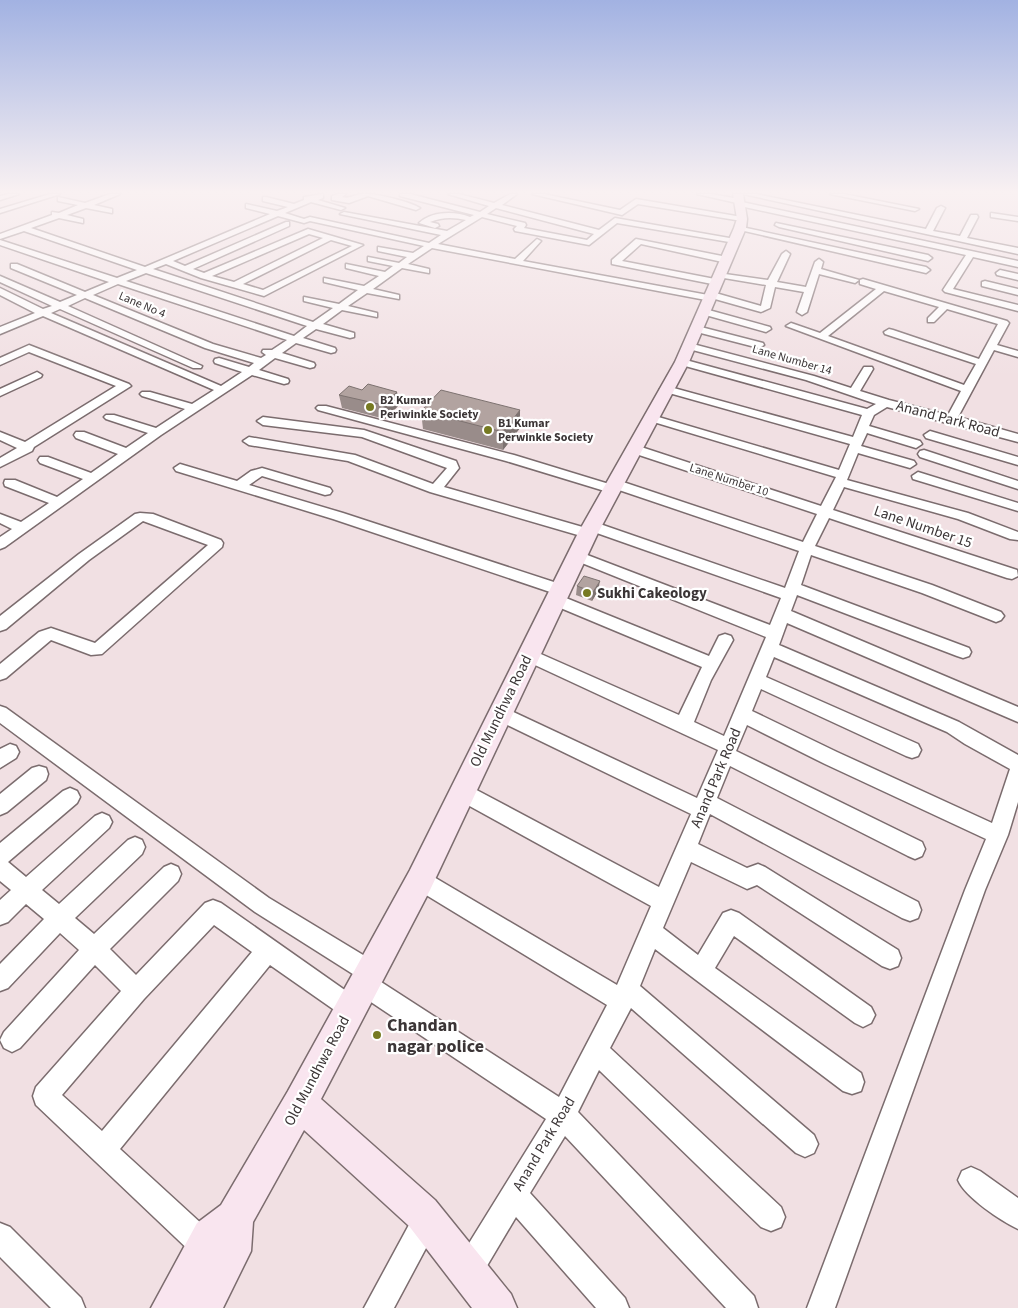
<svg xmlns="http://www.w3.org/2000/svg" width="1018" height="1308" font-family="'Source Sans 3',sans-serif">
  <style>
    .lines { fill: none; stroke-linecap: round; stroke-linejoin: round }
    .street-casing { stroke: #7b6c6e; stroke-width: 3 }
    .secondary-casing { stroke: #7b6c6e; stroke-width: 3 }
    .street { fill: #fff; fill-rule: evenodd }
    .secondary { fill: #f9e5ef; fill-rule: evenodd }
    .wall { fill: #998c8a }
    .shaded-wall { fill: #7d7270 }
    .building { fill: #b2a3a0; stroke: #7d7270 }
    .poi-dot { fill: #767a22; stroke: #fff; stroke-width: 2 }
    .labels { text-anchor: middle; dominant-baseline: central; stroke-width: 4.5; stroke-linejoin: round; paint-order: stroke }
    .far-street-label { font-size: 12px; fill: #3b3536; stroke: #fff }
    .far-poi-label { font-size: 12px; font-weight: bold; fill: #3b3536; stroke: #fff; text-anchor: start }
    .street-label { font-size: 15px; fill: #3b3536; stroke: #fff }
    .poi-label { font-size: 15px; font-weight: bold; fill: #3b3536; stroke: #fff; text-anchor: start }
    .near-poi-label { font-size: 18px; font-weight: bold; fill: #3b3536; stroke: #fff; text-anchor: start }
  </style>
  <rect width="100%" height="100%" fill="#f1e0e3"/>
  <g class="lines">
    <g class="street-casing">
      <path id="street" d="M8,194H19L0,200V196Z
        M50,194H60L0,213V209Z
        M110,194H120L94,205L112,209V213L86,208L67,215L83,219V223L59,218L31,228L145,267L270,214L246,208V204L277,211L288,207L263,201V197H266L294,204L304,200V197L323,194V198L318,200L345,208L341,210L311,202L285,213L304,219L310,217L429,243L441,235L340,214L344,212L447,231L466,220C453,217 442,217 430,222L438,224L439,226L435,228L419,223C432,211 455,211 470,217L474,215L400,196V194H410L480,212L489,206L448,194H459L494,203L510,194H517L502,205L599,230L615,218L735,239L739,241L735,243L617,223L589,245L515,231L514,229L517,226L482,217L438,244L515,259L537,239L541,241L523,261L708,295L712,292L761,306L766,285L718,277V273L768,280L782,254L786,251L790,254L777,282L806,287L815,262L819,259L823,262L821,269L859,280L855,283L819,274L807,312L802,315L797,312L804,292L775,287L770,308L761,312L715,299L711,301L432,248L408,264L429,269V273L402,268L373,289L399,295V299L367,293L348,306L377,313V317L342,310L323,324L354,333V337L350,338L316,329L303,338L335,348L336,350L335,352L331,353L296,343L282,353L314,363L315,365L314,367L310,368L275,358L259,370L288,379L289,381L288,383L284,384L252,375L161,435L5,547L0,549V537L12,529L0,523V514L21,522L49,503L5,486L4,483L5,480H15L57,497L83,479L40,463L38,460L40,457H48L91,473L118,454L76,438L74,435L76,432H84L126,448L148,433L106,419L104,417L106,415H114L156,428L185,409L142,396L140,394L142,392H150L192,404L214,390L43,316L0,334V327L35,313L0,295V288L43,309L52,306L0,282V276L60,302L77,295L11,268V264H17L85,292L109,282L0,245V240L117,278L137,270L24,231L0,239V234L52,215V212L59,213L78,205L58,201V197L85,203ZM496,208L594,234L587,240L524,228L526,225L525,223L487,214ZM278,216L304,223L310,221L424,246L413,253L378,247V251L407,257L399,263L368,257V261L393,266L385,272L346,264V268L379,276L364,286L324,278V282L358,290L339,304L304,297V301L333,308L313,322L153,269L166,264L201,278L264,296L363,245L308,229L204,273L193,269L289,226V222H286L185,266L173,261ZM309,234L323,238L234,282L212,276ZM331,240L352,246L263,290L243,284ZM146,273L307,326L294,336L126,281ZM118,284L287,340L272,350H263L262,352L266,355L261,358L213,344L93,295ZM85,298L205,348L254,363L249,367L219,358L215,359L214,361L215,363L242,372L221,386L51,313L60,309L193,368H201L202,366L68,306Z
        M338,194H346L342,197C350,199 354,195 361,194C372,192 411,202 420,208L416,210L368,196L349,203L332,200V196Z
        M532,194H544L620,210L636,199L742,217L746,219L742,221L638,204L622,215Z
        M697,194H711L739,199H742V202L1018,261V267L973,257L953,289L1018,305V311L945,292L943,290L966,255L740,206H737V203Z
        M743,194H756L926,229L937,208L941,206L945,208L933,231L960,236L971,215H977L978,217L967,238L1018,248V254Z
        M830,194H844L919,209L915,211Z
        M991,213L1018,217V221L991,217Z
        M776,223L928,255L932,258L928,261L779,227L775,225Z
        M737,226L926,267L930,270L926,273L740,230H737Z
        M636,239L727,257L731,260L727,263L641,244L622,261L720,280V284L717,285L612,264V260Z
        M1000,270L1018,274V280L997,275L996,273Z
        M863,279L1007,321L1009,323L997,345L1018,351V357L994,350L958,417L1018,434V442L887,407L874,415L869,426L920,441L922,444L916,448L867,433L861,446L914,461L916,464L910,468L858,453L847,480L968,513L1018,532V540L1010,539L958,519L844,487L833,510L1017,570L1018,576L1012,579L1007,578L829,518L815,546L932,585L1001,612L1004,616L1001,620L996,622L991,620L922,593L811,555L801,585L969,648L971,652L969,656L963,658L957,656L797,595L791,611L1018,707V722L787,623L779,645L959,722L1018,755V802L1008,835L985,890L835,1308H807L965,890L986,839L825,764L747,725L736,751L922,842L925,849L922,856L915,859L908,856L730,766L717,798L918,902L921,910L918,918L910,921L902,918L710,814L698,844L747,868L758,864L765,867L898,950L901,958L898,966L890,969L882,966L757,885L747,889L691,862L663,928L698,955L723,913L731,910L739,913L871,1007L875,1015L871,1023L863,1027L855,1023L734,936L715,968L861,1073L864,1082L861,1091L852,1094L843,1091L655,949L640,986L814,1135L818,1144L814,1153L805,1157L796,1153L631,1008L610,1048L781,1207L785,1217L781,1227L771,1231L761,1227L599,1070L578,1112L754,1296L758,1308H726L565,1136L530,1193L625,1298L629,1308H596L516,1217L478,1281L468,1285L458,1281L454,1271L458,1261L546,1119L356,992L353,984L356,976L255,912L0,723V706L6,708L269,898L378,964L381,972L378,980L559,1097L607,1005L413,887L410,880L413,873L420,870L427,873L617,985L651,906L455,798L453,792L455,786L462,783L469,786L659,887L691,814L493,718L490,713L493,708L499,706L505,708L697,798L718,750L522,659L520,655L522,651L528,649L534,651L679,715L702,667L551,604L548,600L551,596L556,594L561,596L709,656L719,636L725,634L731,636L733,640L711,680L694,722L724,736L766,637L572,559L570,556L572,553H582L770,625L781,598L594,532L593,536L588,538L430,492L348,461L249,445L243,441L249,437L355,455L433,484L447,468L362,437L263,425L257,421L263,417L364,430L456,461L459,468L444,487L586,528L587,523H597L785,588L799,551L619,490L613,493L608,492L506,461L318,410L316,408L318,406H326L514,455L609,484L615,480L620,481L803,542L817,514L630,452L628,449L634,445L638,446L821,506L836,477L647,420L645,418L651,414L655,416L839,470L850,444L662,391L660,389L666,386L670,387L853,437L862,415L678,364L677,362L682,359L867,409L876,404L806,380L685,348L684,346L689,343L814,376L851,388L864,367H872L873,369L860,391L889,400L948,415L961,391L786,326L791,323L820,333L876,289L860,284V280ZM884,291L939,307L928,318V322H934L947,309L998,324L979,359L893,330L889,329L884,332L885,334L976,364L964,385L828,336ZM774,657L947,732L965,744L1010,769L992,823L837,752L752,711L761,689L906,756L912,758L918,756L921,750L918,744L766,677Z
        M985,281L1018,289V295L982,286V282Z
        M705,309L770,327L771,329L766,332L702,314V310Z
        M697,326L763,343L764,345L759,348L693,331V327Z
        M29,345L129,384L131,386L34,447L32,451L0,467V458L17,448L0,440V432L25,442L116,386L29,352L0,365V358Z
        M37,372L42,375L41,377L0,396V389Z
        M930,431L1018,457V465L926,438L924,435Z
        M924,450L1018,481V489L920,457L918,454L920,451Z
        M180,464L237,481L251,471L262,468L330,488L332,491L330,494L325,495L262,476L249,485L343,513L566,586L569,590L566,594L561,595L556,594L333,519L176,471L174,468Z
        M918,472L1018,503V511L913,479L912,476Z
        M140,513L153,514L221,540L223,543L222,547L102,654L91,655L51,640L6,678L0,680V664L39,632L51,628L95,643L208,545L143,521L89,560L6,629L0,631V616L79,554L135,514Z
        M10,744L16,746L19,752L16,758L0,768V749Z
        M39,766L46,768L48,774L46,780L7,812L0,815V794L32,768Z
        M70,788L77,791L80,797L77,803L8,862L26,877L95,816L102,813L109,816L112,822L109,828L42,890L59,904L128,840L135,837L142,840L145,847L142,854L75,918L94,934L164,867L171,864L178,867L181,874L178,881L110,949L136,975L205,903L213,900L221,903L359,1000L363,1008L359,1016L351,1020L343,1016L270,965L120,1149L215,1236L219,1246L215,1256L205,1260L195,1256L36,1105L33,1096L36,1087L121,991L95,965L20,1048L12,1052L4,1048L0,1040L4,1032L79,950L60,933L8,988L0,991V964L44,919L26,904L8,922L0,925V900L11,890L0,881V843L63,791ZM214,925L252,952L102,1131L62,1095L144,999Z
        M971,1167L980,1171L1018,1198V1229C1001,1221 965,1197 958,1180L962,1171Z
        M427,1206L437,1210L441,1220L394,1308H364L417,1210Z
        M0,1223L10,1227L81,1298L85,1308H51L0,1257Z"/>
    </g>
    <g class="secondary-casing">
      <path id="secondary" d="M733,194H743L747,219L746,228L689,362L598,533L430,890L321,1099L435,1200L511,1294L517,1308H472L409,1226L304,1130L253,1222L251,1251L223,1308H151L197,1223L221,1205L288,1091L410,870L578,533L675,362L734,228L737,219Z"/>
    </g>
    <use href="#street" class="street"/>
    <use href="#secondary" class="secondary"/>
  </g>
  <path class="wall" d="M362,390L397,392L399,405L385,419L342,408L339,395Z
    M520,410V428L503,450L423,429L421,411Z
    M577,586L598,591L592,601L576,595Z"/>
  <path class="shaded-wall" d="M397,392L399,405L385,419L383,405Z
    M520,410V428L503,450V432Z
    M600,581L598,591L592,601L593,592Z"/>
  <path class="building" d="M368,384L397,392L383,405L339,395L349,386L362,390Z
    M441,390L520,410L503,432L421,411Z
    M584,576L600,581L593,592L577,586Z"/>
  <linearGradient id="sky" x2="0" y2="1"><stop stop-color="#a2b2e2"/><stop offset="0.51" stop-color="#f9f1f2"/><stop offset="1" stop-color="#f9f1f2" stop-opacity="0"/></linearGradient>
  <rect width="1018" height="377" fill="url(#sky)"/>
  <g class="poi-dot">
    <circle cx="370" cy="407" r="5"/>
    <circle cx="488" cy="430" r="5"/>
    <circle cx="587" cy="593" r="5"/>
    <circle cx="377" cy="1035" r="5"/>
  </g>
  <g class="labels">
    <g class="far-street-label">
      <text transform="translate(142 305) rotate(23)">Lane No 4</text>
      <text transform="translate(792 360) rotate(16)">Lane Number 14</text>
      <text transform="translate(729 480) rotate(18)">Lane Number 10</text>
    </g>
    <g class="far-poi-label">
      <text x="380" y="400">B2 Kumar<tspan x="380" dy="14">Periwinkle Society</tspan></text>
      <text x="498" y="423">B1 Kumar<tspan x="498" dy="14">Perwinkle Society</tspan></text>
    </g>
    <g class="street-label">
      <text transform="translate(948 419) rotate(15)">Anand Park Road</text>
      <text transform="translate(923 527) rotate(19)">Lane Number 15</text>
      <text transform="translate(501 711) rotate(-64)">Old Mundhwa Road</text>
      <text transform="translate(716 778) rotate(-67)">Anand Park Road</text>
      <text transform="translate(317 1071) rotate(-62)">Old Mundhwa Road</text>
      <text transform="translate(544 1144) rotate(-59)">Anand Park Road</text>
    </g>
    <g class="poi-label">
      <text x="597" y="593">Sukhi Cakeology</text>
    </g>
    <g class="near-poi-label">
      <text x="387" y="1025">Chandan<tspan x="387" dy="21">nagar police</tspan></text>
    </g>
  </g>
</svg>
